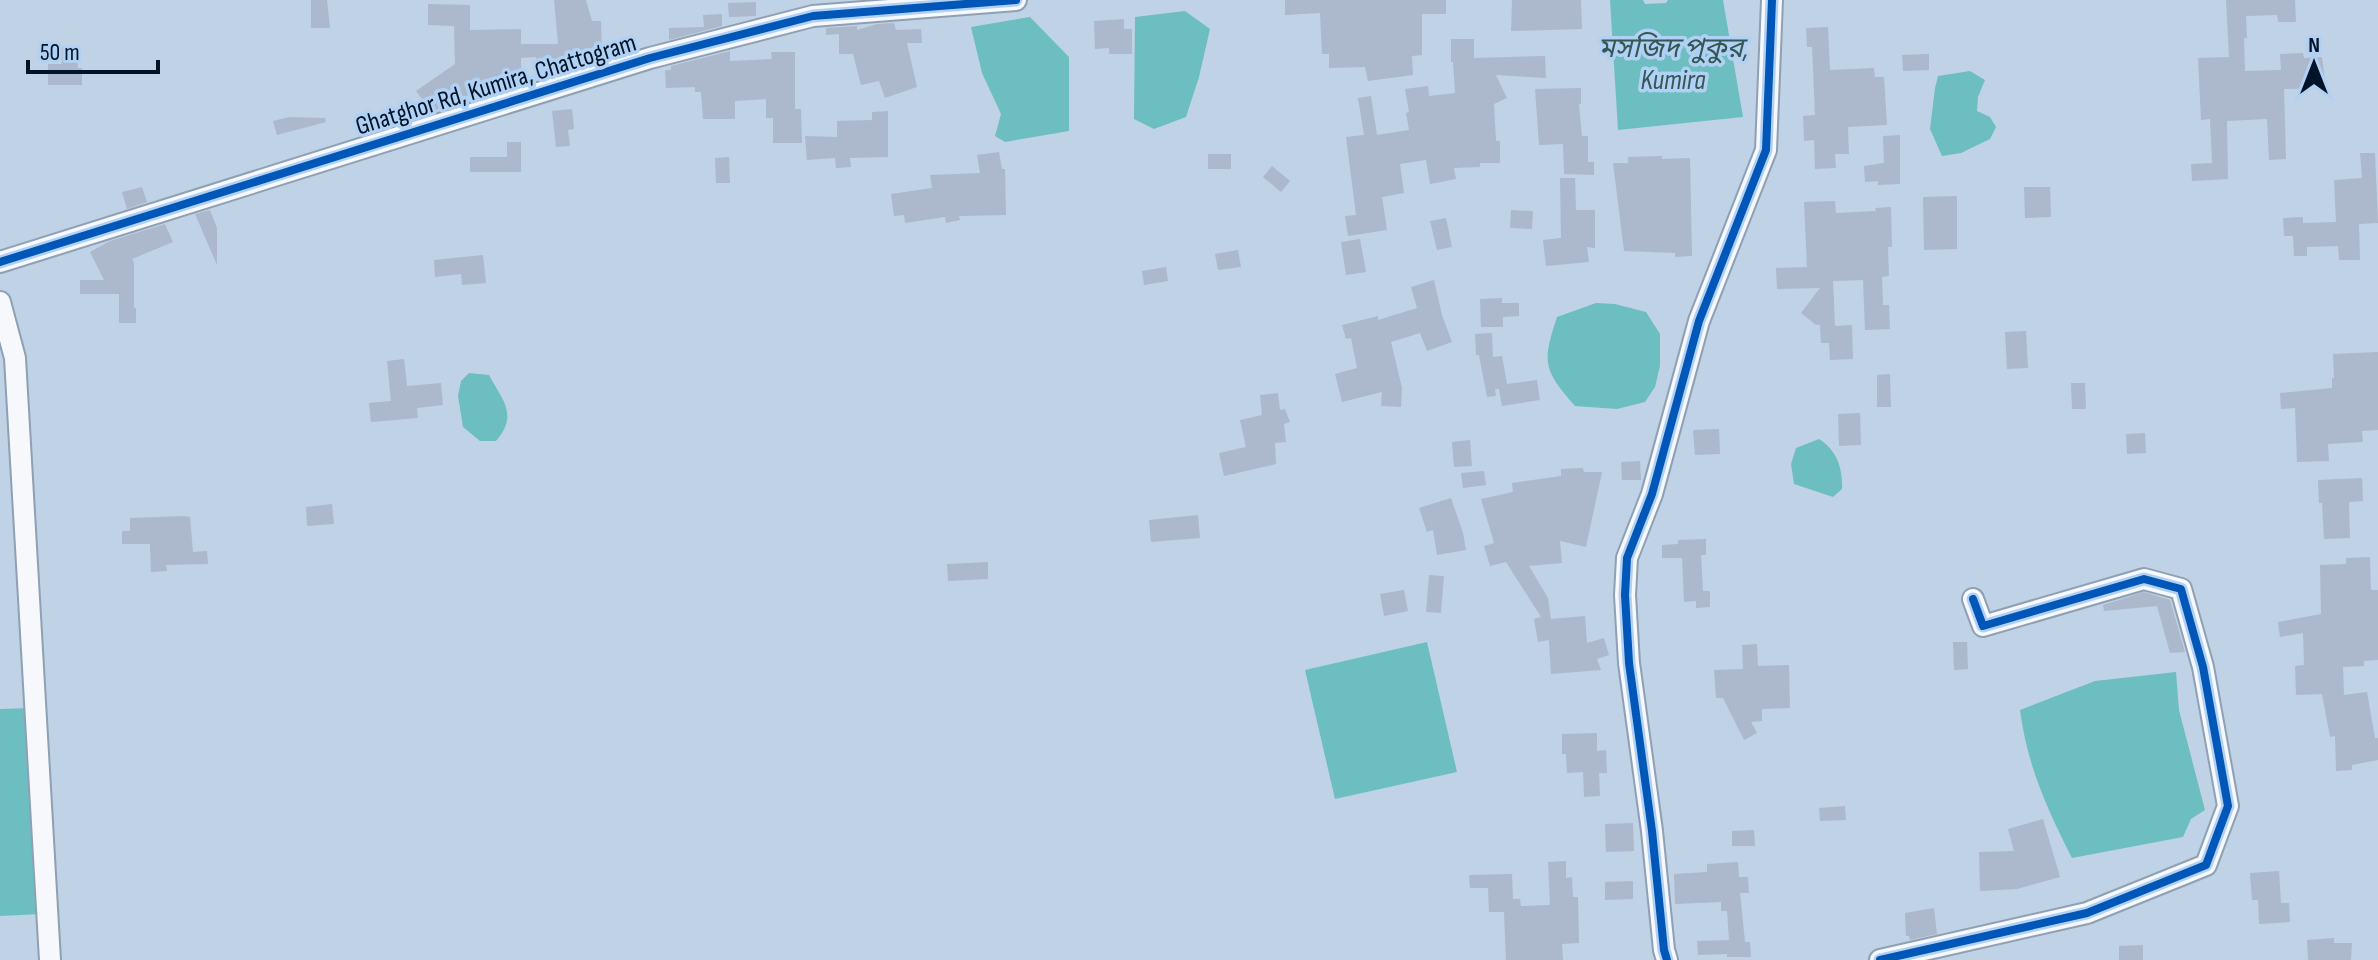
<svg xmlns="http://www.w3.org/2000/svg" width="2378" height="960" font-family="'Sofia Sans Condensed','Noto Sans Bengali',sans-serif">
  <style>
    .water { fill: #6dbec0 }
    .building { fill: #acb8cc }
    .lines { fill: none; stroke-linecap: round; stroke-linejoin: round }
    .street-casing { stroke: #8ea0b3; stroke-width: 24 }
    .street { stroke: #f6f8fb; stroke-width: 20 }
    .cycleway-casing { stroke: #b1d1f4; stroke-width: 13 }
    .cycleway { stroke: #0057b8; stroke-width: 8 }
    .labels { text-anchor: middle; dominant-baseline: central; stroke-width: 7; stroke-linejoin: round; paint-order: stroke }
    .street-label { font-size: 26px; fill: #011328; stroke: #b1d1f4 }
    .water-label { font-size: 28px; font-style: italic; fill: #355654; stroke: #b1d1f4 }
  </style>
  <rect width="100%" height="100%" fill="#c0d2e5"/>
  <path class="water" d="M1610,0H1643L1645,4L1666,3L1668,0H1723L1743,117L1618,130Z
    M1185,11L1210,29L1199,77L1186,117L1154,129L1134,119L1135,17Z
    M1030,17L1069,57V131L1005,142L995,136L1001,114L982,73L971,27Z
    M1970,71L1985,80L1978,97L1977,111L1990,117L1996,127L1990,139L1961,153L1942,156L1930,129L1935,88L1938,76Z
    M1596,303L1615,304L1646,312L1660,334V366L1655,387L1645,402L1617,409L1575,406C1543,369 1542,363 1557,317Z
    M469,373L489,375C502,400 519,414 496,441H480L463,427L458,396L461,381Z
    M1819,439C1837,450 1843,469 1842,489L1833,497L1794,484L1791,464L1796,448Z
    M1427,642L1457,772L1335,799L1305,670Z
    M2176,672L2179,710L2205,810L2191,819L2183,837L2072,858C2047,809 2027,765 2020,710L2095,681Z
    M30,708L41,914L0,916V709Z"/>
  <path class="building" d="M311,0H327L330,28H311Z
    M554,0H586L592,21H601L602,56L574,57V68L568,70L538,69L536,57L521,58V82L498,83V92L484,96H457L432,113L416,91L455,64L454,26L428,25V4L470,5V30L521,29V44H558Z
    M1285,0H1446V14H1422V55L1412,56L1413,75L1368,81L1365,67L1329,68V54H1322L1320,13L1285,15Z
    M1512,0H1581L1582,29L1511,31Z
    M2226,0H2295L2296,22H2278L2277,15L2246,16L2247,38H2244L2245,71L2281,70L2280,54L2303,53L2304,58L2322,57L2326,88L2284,89L2286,159L2269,160L2267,119L2227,121L2228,179L2192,181L2191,164L2212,163L2210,119L2201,120L2198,58L2229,57Z
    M756,2V16L729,17L728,3Z
    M722,14V26L669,40V28L704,27L703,15Z
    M1124,19V29H1132V54H1109V48L1095,49L1094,21Z
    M894,23L896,30L921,29L922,43H907L917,87L885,98L879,81L861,85L853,54H839V34L826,35V28L857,26V30L877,24Z
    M1828,27L1830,70L1874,68L1875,77H1884L1887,125L1848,127L1849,154H1835L1836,168L1815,169L1814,140L1804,141L1803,116L1815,115L1812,47H1807L1806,28Z
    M1451,39H1474V58L1545,56L1546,78L1496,75L1507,98L1494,104L1496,141H1500V163H1480V167L1454,168L1456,179L1430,184L1426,160L1400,164L1404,193L1382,197L1387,230L1348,236L1345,216L1356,215L1346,137L1364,135L1358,98L1371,96L1377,135L1409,130L1406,113L1409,112L1405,89L1428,86L1429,96L1455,93L1453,62H1451Z
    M76,46L78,68H82V85H48V64H62L60,47Z
    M730,51V61L772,59L771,52H795V109H801L802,143H773V118H766V99L735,101V119H703L701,92H695V87L666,88L665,70H671V66Z
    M1929,54V70L1903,71L1902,55Z
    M1581,88V104H1579L1582,136H1588V162H1594V175L1564,174L1563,144L1539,145L1535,89Z
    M572,109L574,129L568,130L570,146L556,147L552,111Z
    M888,111V157L850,158L851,167L836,168L835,158L807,160L805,136L837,137V121L872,120V112Z
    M289,117L325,118L326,122L277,135L273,121Z
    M1900,135V184L1878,185V181L1865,182L1864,166L1884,163L1883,136Z
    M507,142H521V172H470V157H507Z
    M999,152L1002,169H1005L1006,215L959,216L960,220L946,223L945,217L905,223L904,215L894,216L891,194L932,188L930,175L980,173L977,155Z
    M2360,153H2375L2378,223L2359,224L2360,260H2339L2338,246L2307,247V256H2294L2293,236H2284L2283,218L2303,217V223L2336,222L2334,180L2362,178Z
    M1208,154H1231V169H1208Z
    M1662,156V159L1690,158L1692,256L1675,257V253L1624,251L1613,163H1628V157Z
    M729,157L730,183H716L715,158Z
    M1272,166L1290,181L1281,192L1263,177Z
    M1560,178H1575L1576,210H1595V248L1587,247L1589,262L1546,266L1543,240L1561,238Z
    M142,187L147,202L127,209L122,192Z
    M2024,187H2050L2051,217L2025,218Z
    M1957,196V249L1924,250L1923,197Z
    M1835,201L1836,213L1876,211L1875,208L1891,207L1892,247H1888L1889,276L1882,277L1883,305H1889L1890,329L1865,330L1863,280L1833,281L1835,326L1852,325L1853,359L1830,360L1829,343H1821L1820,325H1816L1801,313L1820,288L1777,289L1776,268L1807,267L1804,202Z
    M210,210L217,228V265L195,214Z
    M1511,210L1533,211L1532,229L1510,228Z
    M1446,218L1452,247L1437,250L1430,221Z
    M165,224L173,242L132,259L134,263V308H136V323H119V294H80V280H104L90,252L110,241Z
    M1360,239L1366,272L1346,275L1341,242Z
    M1238,250L1241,267L1218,270L1215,254Z
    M483,255L486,283L462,285L461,274L435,277L434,260Z
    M1166,267L1168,281L1144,285L1142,271Z
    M1434,280L1442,315L1452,342L1427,351L1420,333L1391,342L1402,388L1401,407L1381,406L1382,392L1342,402L1335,374L1357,368L1351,338L1346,339L1342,325L1378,316V320L1417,308L1411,287Z
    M1502,298V303H1519V316L1503,317V327H1481L1480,299Z
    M2026,331L2028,368L2007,369L2005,332Z
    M1492,333L1493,357L1502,356L1507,384L1537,380L1540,400L1502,406L1499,389H1495L1496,396L1487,397L1479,355H1476L1475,334Z
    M2378,352V430L2362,431L2363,442L2328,444L2329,461L2297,462L2295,408L2281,409L2280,393L2332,388V378H2334L2333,354Z
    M404,359L407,386L441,383L443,405L417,408L418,418L371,422L369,403L391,401L387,361Z
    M1890,374L1891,407H1877V375Z
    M2071,383H2085L2086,409H2072Z
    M1278,393L1280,410L1285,409L1290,422L1284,424L1286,442L1275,443L1276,464L1224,476L1219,453L1246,447L1240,420L1262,415L1260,395Z
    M1860,413L1861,445L1839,446L1838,414Z
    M1719,429L1720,454L1695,455L1693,430Z
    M2145,433L2146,453L2127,454L2126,434Z
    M1470,440L1472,466L1454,467L1452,442Z
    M1640,461L1641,480H1622L1621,462Z
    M1583,468L1584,472H1602L1586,547L1560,541L1562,563L1529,566L1548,598L1551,619L1585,616L1587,643L1604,638L1609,655L1597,659L1601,670L1551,674L1549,640L1538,642L1534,619L1541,617L1506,562L1490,566L1484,546L1494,543L1481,499L1513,492L1512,483L1561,476V469Z
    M1484,471L1486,485L1463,488L1461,473Z
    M2362,478L2363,501L2349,502L2350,538L2324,539L2322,503H2319L2318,480Z
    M1451,498L1463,533L1466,550L1437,555L1433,530L1427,532L1419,508Z
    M332,504L334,524L307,526L306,507Z
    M1198,515L1200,538L1151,542L1149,520Z
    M185,516L190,517L193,552L207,551L208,564L166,565L167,571L151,572L150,544H122V531H130V518Z
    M1706,539V555H1701L1703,591H1710V607L1696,608V601L1684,602L1682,558H1662V545L1678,544V540Z
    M2370,557L2371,590H2378V660L2364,661V666L2343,667L2344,695L2367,692L2375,738H2378V760L2352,765V770L2336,771L2335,736L2330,737L2322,694L2296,695L2295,666L2304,665L2303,633L2280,637L2278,622L2321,614L2320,565L2346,564V558Z
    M988,562V579L948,581L947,564Z
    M1429,575L1444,576L1441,613L1426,612Z
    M1404,590L1408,611L1384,616L1380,594Z
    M2144,592L2170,600L2185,652L2170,653L2157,606L2104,611L2103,605Z
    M1953,642H1967L1968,669L1954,670Z
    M1757,644L1758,666L1789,665L1790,708L1762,709V721L1751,722L1757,733L1744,740L1723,698H1716L1714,670L1743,669L1742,645Z
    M1597,733V751L1606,750L1607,773H1599L1600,796L1584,797L1583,772L1567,773L1566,754H1562V734Z
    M1845,806L1846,820L1820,821L1819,808Z
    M2043,819L2060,877L2017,889L1980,891L1979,852L2014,851L2008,829Z
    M1633,823L1634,851L1606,852L1605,824Z
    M1754,830L1755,846H1732V831Z
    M1566,861V878L1572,877L1573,897H1578L1579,943L1562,944L1563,960H1506L1504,912H1489L1488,888H1470L1469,875L1512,874L1513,899H1520L1521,906L1550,905L1548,862Z
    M1738,862L1739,877H1748L1749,893H1740L1745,942H1750L1751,957H1727V954L1698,955L1697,941L1729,940L1727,911H1721V902L1675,904L1674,874L1707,872V864Z
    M2279,871L2281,903H2289L2290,922L2259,924L2258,900H2252L2250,873Z
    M1633,881V899L1605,900V882Z
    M1934,908L1937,934L1910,940L1909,936H1906L1905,913Z
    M2334,938V943H2352L2351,960H2308L2307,940Z
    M2143,945V960H2119V946Z"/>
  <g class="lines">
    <g class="street-casing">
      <path id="street" d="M0,262L650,58L813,16L1016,0
        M0,302L15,358L50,960
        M1667,960L1664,950L1652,831L1629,663L1625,595L1627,558L1652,494L1699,321L1766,150L1772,0
        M1880,960L2087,913L2206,865L2228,806L2203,667L2181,589L2144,579L1983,626L1973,599"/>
    </g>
    <use href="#street" class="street"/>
    <g class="cycleway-casing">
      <path id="cycleway" d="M0,262L650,58L813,16L1016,0
        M1667,960L1664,950L1652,831L1629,663L1625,595L1627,558L1652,494L1699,321L1766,150L1772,0
        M1880,960L2087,913L2206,865L2228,806L2203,667L2181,589L2144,579L1983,626L1973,599"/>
    </g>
    <use href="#cycleway" class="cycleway"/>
  </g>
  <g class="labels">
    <g class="street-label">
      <text transform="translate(496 85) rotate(-17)">Ghatghor Rd, Kumira, Chattogram</text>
    </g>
    <g class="water-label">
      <text x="1673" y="48">মসজিদ পুকুর,<tspan x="1673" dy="32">Kumira</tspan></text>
    </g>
  </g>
  <g transform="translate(2314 64)" stroke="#b1d1f4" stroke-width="6" paint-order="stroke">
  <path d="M0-6L14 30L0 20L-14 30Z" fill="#011328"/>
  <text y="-12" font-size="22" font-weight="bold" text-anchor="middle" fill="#011328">N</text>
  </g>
  <path d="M28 60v12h130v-12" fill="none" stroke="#011328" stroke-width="4"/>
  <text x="40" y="60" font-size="24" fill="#011328" stroke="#b1d1f4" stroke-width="6" paint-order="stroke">50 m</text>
</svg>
